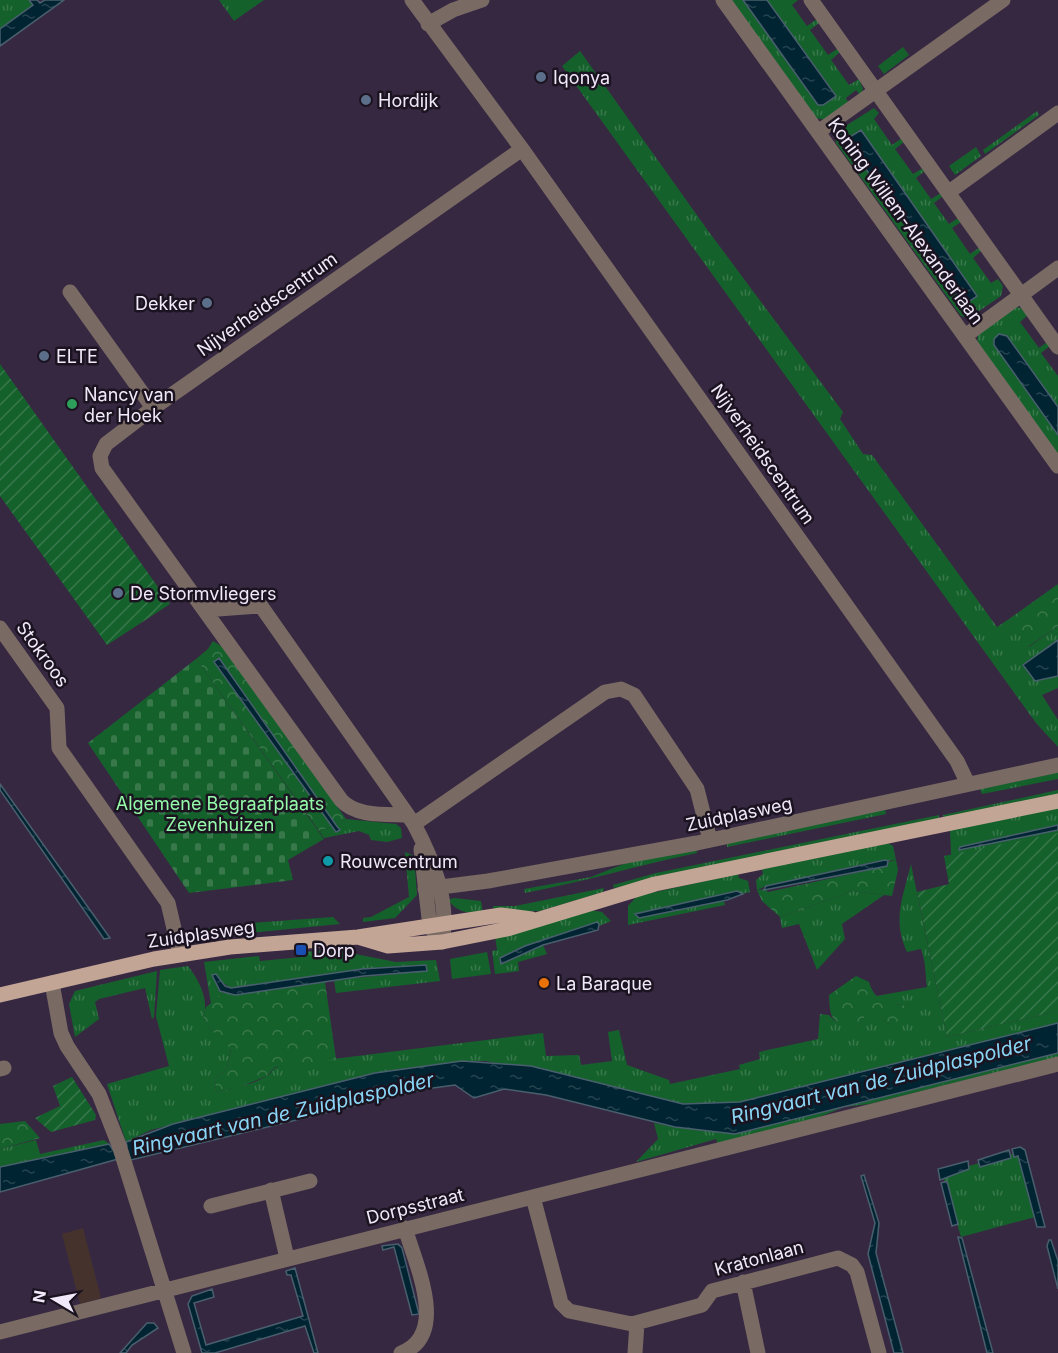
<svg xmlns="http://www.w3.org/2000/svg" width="1058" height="1353" font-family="Inter,sans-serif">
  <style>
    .education { fill: #45322c }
    .grass { fill: url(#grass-tufts); fill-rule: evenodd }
    .forest { fill: url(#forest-crowns) }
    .cemetery { fill: url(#cemetery-stones) }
    .garden { fill: url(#garden-furrows) }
    .water { fill: url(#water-ripples); stroke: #495f6e; stroke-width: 1.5 }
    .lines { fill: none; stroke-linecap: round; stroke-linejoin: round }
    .minor { stroke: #796b63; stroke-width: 15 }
    .major { stroke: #c3a595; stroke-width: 15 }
    .service-dot { fill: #5c6f8a; stroke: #1b1420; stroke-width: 2 }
    .leisure-dot { fill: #2e9e5b; stroke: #1b1420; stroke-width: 2 }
    .culture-dot { fill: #0f9aa8; stroke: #1b1420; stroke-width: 2 }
    .transit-dot { fill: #1a4fb4; stroke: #1b1420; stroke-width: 2 }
    .food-dot { fill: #e8710a; stroke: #1b1420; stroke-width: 2 }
    .labels { text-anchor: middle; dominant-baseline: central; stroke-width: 5; stroke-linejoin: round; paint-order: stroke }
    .poi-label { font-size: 18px; fill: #f1e8f9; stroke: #1b1420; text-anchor: start }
    .street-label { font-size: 18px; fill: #f1e8f9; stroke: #1b1420 }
    .park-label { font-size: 18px; fill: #95faa9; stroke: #1b1420 }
    .water-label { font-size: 20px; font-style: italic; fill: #89d5f6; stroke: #1b1420 }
  </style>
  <defs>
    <pattern id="grass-tufts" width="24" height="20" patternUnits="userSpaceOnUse" patternTransform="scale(1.5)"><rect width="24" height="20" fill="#15612c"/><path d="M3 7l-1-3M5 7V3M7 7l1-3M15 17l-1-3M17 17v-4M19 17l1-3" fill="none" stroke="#38784b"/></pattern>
    <pattern id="forest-crowns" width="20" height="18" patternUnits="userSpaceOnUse" patternTransform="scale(1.5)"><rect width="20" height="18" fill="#15612c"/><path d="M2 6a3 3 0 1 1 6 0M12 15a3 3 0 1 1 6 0" fill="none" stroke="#38784b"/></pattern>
    <pattern id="cemetery-stones" width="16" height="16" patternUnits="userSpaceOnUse" patternTransform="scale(1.5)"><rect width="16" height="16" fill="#15612c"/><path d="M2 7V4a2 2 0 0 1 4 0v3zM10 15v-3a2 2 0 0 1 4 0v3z" fill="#38784b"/></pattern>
    <pattern id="garden-furrows" width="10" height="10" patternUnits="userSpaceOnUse" patternTransform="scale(1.5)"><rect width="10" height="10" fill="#15612c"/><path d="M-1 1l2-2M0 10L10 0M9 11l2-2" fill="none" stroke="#38784b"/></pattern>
    <pattern id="water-ripples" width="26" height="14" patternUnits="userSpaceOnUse" patternTransform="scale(1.5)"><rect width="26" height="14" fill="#012432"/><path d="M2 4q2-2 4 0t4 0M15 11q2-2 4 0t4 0" fill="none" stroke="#264450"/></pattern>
  </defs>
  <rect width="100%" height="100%" fill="#372842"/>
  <path class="education" d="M83,1228L101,1298L80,1304L62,1234Z"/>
  <path class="grass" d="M0,0H29L33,5L0,29Z
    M219,0H264L234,21Z
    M730,0H743L818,104L823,105L836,96L767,0H798L792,5L807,26L817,19L819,23L810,30L828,55L837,49L840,52L831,60L849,85L859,79L863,89L860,95L856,90L846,98L849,104L825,120L816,118Z
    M903,47L909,55L884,74L878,66Z
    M580,51L709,232L843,412L840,419L863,454L872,455L997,627L1009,619L1029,647L1058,626V640L1023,665L1035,681L1058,676V688L1042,695L1058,720V747L1036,723L562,66Z
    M874,108L879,113L874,119L892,145L902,138L904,142L895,149L913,174L923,168L925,171L916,178L931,199L941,193L943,196L934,203L949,224L958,218L961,222L952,228L970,254L980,247L982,250L973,258L991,283L998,279L1003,286L1001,296L969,318L961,316L836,143L835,137L839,130ZM861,131L977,296L965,305L845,141Z
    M1037,111L1039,115L985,154L983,150Z
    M976,147L981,156L955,175L949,166Z
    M1015,306L1023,309L1028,315L1020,322L1039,348L1047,342L1050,346L1041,353L1058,376V407L1007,336L993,342L994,345L1058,435V456L977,344L978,332Z
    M1058,772V779L982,794L980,789Z
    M1058,790V794L944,818L943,815Z
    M1058,808V825L960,847L959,849L1058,830V835L956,856L951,854L950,830Z
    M885,809L886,814L727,847V842Z
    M939,815V818L614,888L613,885L656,873Z
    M346,819L396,824L401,828L402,838L387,842L371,840L369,835L359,831L324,838L319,831L332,826L335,832L339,829L336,825Z
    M888,843L893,846L896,860L873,862L766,886L757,890L756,880L763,874L762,869Z
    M696,849L697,853C639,865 583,882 525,893L524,889L591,877L631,861Z
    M405,852L414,856L417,895L395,918L363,922V918L371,917L409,897Z
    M911,864L947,1037L1058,1011V1023L740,1102L683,1104L486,1061H462L375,1073L151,1130L126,1142L107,1084L169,1066L156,1016L160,970L188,966C198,979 210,1000 203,1016L210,1029L231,1048L227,1068L215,1079L216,1092C233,1088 252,1085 267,1076C271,1074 273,1068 277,1067C285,1062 297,1067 309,1062L543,1033L546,1056L579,1055L581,1065L612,1061L608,1032L619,1030L627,1065L669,1080L670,1084L740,1069L739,1065L760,1059L759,1052L818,1039L820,1014L829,1015L835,1021L858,1028L869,1008L889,1024L908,1006L882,1002L876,996L927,987C925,973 926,962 921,949L907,952C892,920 903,897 911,864Z
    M738,874L739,878L748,881L750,892L637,917L724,901L725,905L628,925V906L637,896Z
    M604,888L603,892L540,911H494L493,906H515Z
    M853,891L884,895L842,924L845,939L817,970L799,924L782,928L780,917Z
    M454,898L481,901L483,913C468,913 458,913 448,900Z
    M589,910L602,912L611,921L599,926L597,922L525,946L500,958L501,964L543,945L547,954L518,962L519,971L495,974L492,951L497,950L495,936Z
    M333,917L340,924L250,933L249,923Z
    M246,924L247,933L195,940L209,928Z
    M335,950L396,962L436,960L440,981L336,993L334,980L426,971V965L362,969L246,987L231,988L220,981V991L224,993L211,1004L204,962L259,956L260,961L302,957V952Z
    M487,952L491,974L452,979L450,959Z
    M157,971L154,1017L152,1019L145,988L99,999L95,1002L99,1019L75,1037L69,1004L75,991Z
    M1058,1053V1057L869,1104L844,1107L817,1118L718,1144L716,1139L636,1162L658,1139L654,1123L675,1127L908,1089Z
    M36,1140L40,1154L104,1140L109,1144L0,1167V1149Z
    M1010,1154L1018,1155L1035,1217L961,1237L944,1179L947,1175L969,1169V1166L979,1163L980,1167L1011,1158Z"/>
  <path class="forest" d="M1058,584V626L1028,647L1009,619Z
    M213,641L224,648L346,819L336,825L218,659L214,662L332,826L319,831L196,659L208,649Z
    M896,860L898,870L892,896L853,891L780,917L762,901L757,890L765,889L768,892L887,866L888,862Z
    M856,976L869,982C875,1003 890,1003 909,1006L905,1023L889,1024L869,1009L858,1028C832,1023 830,1021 829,995Z
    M325,982L336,1059L293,1067L284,1065L275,1067L267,1076L240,1087L216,1092L215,1079L227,1068L231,1049L210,1029L203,1016L206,1007L224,993Z
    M25,1121L40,1138L0,1149V1124Z"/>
  <path class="cemetery" d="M196,659L324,839L288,860L293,880L189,893L88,743Z"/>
  <path class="garden" d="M0,364L170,604L107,645L0,496Z
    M1058,833V1011L947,1037L917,892L949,884L944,856Z
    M72,1077L96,1115L95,1120L51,1132L35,1118L60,1106L53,1086Z"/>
  <path class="water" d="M29,0H37L40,3L45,0H64L0,46V29L33,5Z
    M743,0H767L836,96L823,105H818Z
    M861,130L977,296L964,305L845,140Z
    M999,334L1007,336L1058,407V435L994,345V339Z
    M1058,640V676L1035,681L1023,665Z
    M219,658L336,825L340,830L336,832L214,662Z
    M0,784L110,938L104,939L0,790Z
    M1058,825V830L959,850L960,847Z
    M885,860L888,861L887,866L764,890L766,886Z
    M737,891L743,894L727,900L639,918L635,914Z
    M597,922L599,924L598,930L543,945L501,964L500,958L525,946Z
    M426,965L427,971L364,976L235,995L220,991L212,975L216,974L225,986L231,988L362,969Z
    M1058,1023V1053L735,1134L675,1127L546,1095L504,1089L474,1098L455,1085L425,1089L131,1160L129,1156L0,1192V1167L109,1144L113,1150L127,1146L126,1142L173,1124L375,1073L462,1061L531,1066L683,1104L740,1102Z
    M1020,1147L1025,1150L1045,1227H1037L1018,1156L1014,1157L1012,1149Z
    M1009,1150L1011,1158L980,1167L978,1160Z
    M968,1161L969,1169L940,1180L938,1169Z
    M864,1175L879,1223L876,1253L903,1353H894L868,1254L875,1223L861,1176Z
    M947,1181L958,1224L952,1226L941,1183Z
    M958,1237L962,1238L993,1353H987Z
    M1049,1240H1051L1058,1261V1289L1047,1246Z
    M398,1244L402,1248L419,1314L412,1315L394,1247L383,1250L382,1246Z
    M295,1268L318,1353H314L305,1326L215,1353H202L188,1304L192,1296L212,1289L214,1297L194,1303L206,1345L303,1316L291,1275H287L286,1271Z
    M147,1323H154L158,1328L132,1345L126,1353H120Z"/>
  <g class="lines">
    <path class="minor" d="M412,0L522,149L957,761L968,784
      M723,0L1058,466
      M811,0L1058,347
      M428,24L453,10L482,0
      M818,132L1003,0
      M949,192L1058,113
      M70,292L153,408
      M965,336L1058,268
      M204,610L261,606L414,824C433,860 450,901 442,942
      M0,628L57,708L59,748L168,903L180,954
      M407,815C386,814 356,817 341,800L102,468L100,456L106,444L153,408L522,149
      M414,824L605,692L621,689L634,695L697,789L710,840
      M421,849L430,927L437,936
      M425,889L488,881L697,843L1058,765
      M52,983L61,1033L67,1046L99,1094L119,1145L184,1353
      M0,1069L4,1068
      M271,1190L287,1258
      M533,1197L559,1295L561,1303L569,1311L632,1324L702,1305L712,1291L838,1258L852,1265L857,1272L879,1353
      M211,1206L310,1181
      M743,1282L758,1353
      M0,1332L1058,1064
      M401,1353C450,1335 415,1263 405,1228
      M635,1353L637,1323"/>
    <path class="major" d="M358,937L388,946L442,942L507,929L655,884L1058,801
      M0,995L154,959L230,947L358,937L501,915L532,919"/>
  </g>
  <g class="service-dot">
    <circle cx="541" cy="77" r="6"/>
    <circle cx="366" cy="100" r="6"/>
    <circle cx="207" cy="303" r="6"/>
    <circle cx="44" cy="356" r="6"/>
    <circle cx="118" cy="593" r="6"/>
  </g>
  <circle class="leisure-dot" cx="72" cy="404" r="6"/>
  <circle class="culture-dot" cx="328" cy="861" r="6"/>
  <rect class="transit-dot" x="295" y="944" width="12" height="12" rx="3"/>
  <circle class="food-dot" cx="544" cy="983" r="6"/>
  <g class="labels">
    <g class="poi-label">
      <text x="553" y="77">Iqonya</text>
      <text x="378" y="100">Hordijk</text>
      <text x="195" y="303" text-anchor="end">Dekker</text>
      <text x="56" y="356">ELTE</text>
      <text x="84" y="394">Nancy van<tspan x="84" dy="21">der Hoek</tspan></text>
      <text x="130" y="593">De Stormvliegers</text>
      <text x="340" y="861">Rouwcentrum</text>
      <text x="313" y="950">Dorp</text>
      <text x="556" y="983">La Baraque</text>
    </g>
    <g class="street-label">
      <text transform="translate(906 221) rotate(54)">Koning Willem-Alexanderlaan</text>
      <text transform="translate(267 304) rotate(-35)">Nijverheidscentrum</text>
      <text transform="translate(763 454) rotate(55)">Nijverheidscentrum</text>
      <text transform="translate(43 654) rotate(54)">Stokroos</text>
      <text transform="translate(739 814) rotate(-12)">Zuidplasweg</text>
      <text transform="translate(201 934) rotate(-8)">Zuidplasweg</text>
      <text transform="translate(415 1206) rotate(-14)">Dorpsstraat</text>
      <text transform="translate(759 1258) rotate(-15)">Kratonlaan</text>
    </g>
    <g class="park-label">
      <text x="220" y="803">Algemene Begraafplaats<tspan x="220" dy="21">Zevenhuizen</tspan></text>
    </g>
    <g class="water-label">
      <text transform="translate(881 1080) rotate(-14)">Ringvaart van de Zuidplaspolder</text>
      <text transform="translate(283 1114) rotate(-13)">Ringvaart van de Zuidplaspolder</text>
    </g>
  </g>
  <g transform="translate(54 1299) rotate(280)" stroke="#1b1420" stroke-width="4.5" paint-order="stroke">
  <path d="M0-4.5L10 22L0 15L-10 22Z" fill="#f1e8f9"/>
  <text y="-9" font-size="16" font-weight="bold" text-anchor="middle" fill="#f1e8f9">N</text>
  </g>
</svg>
